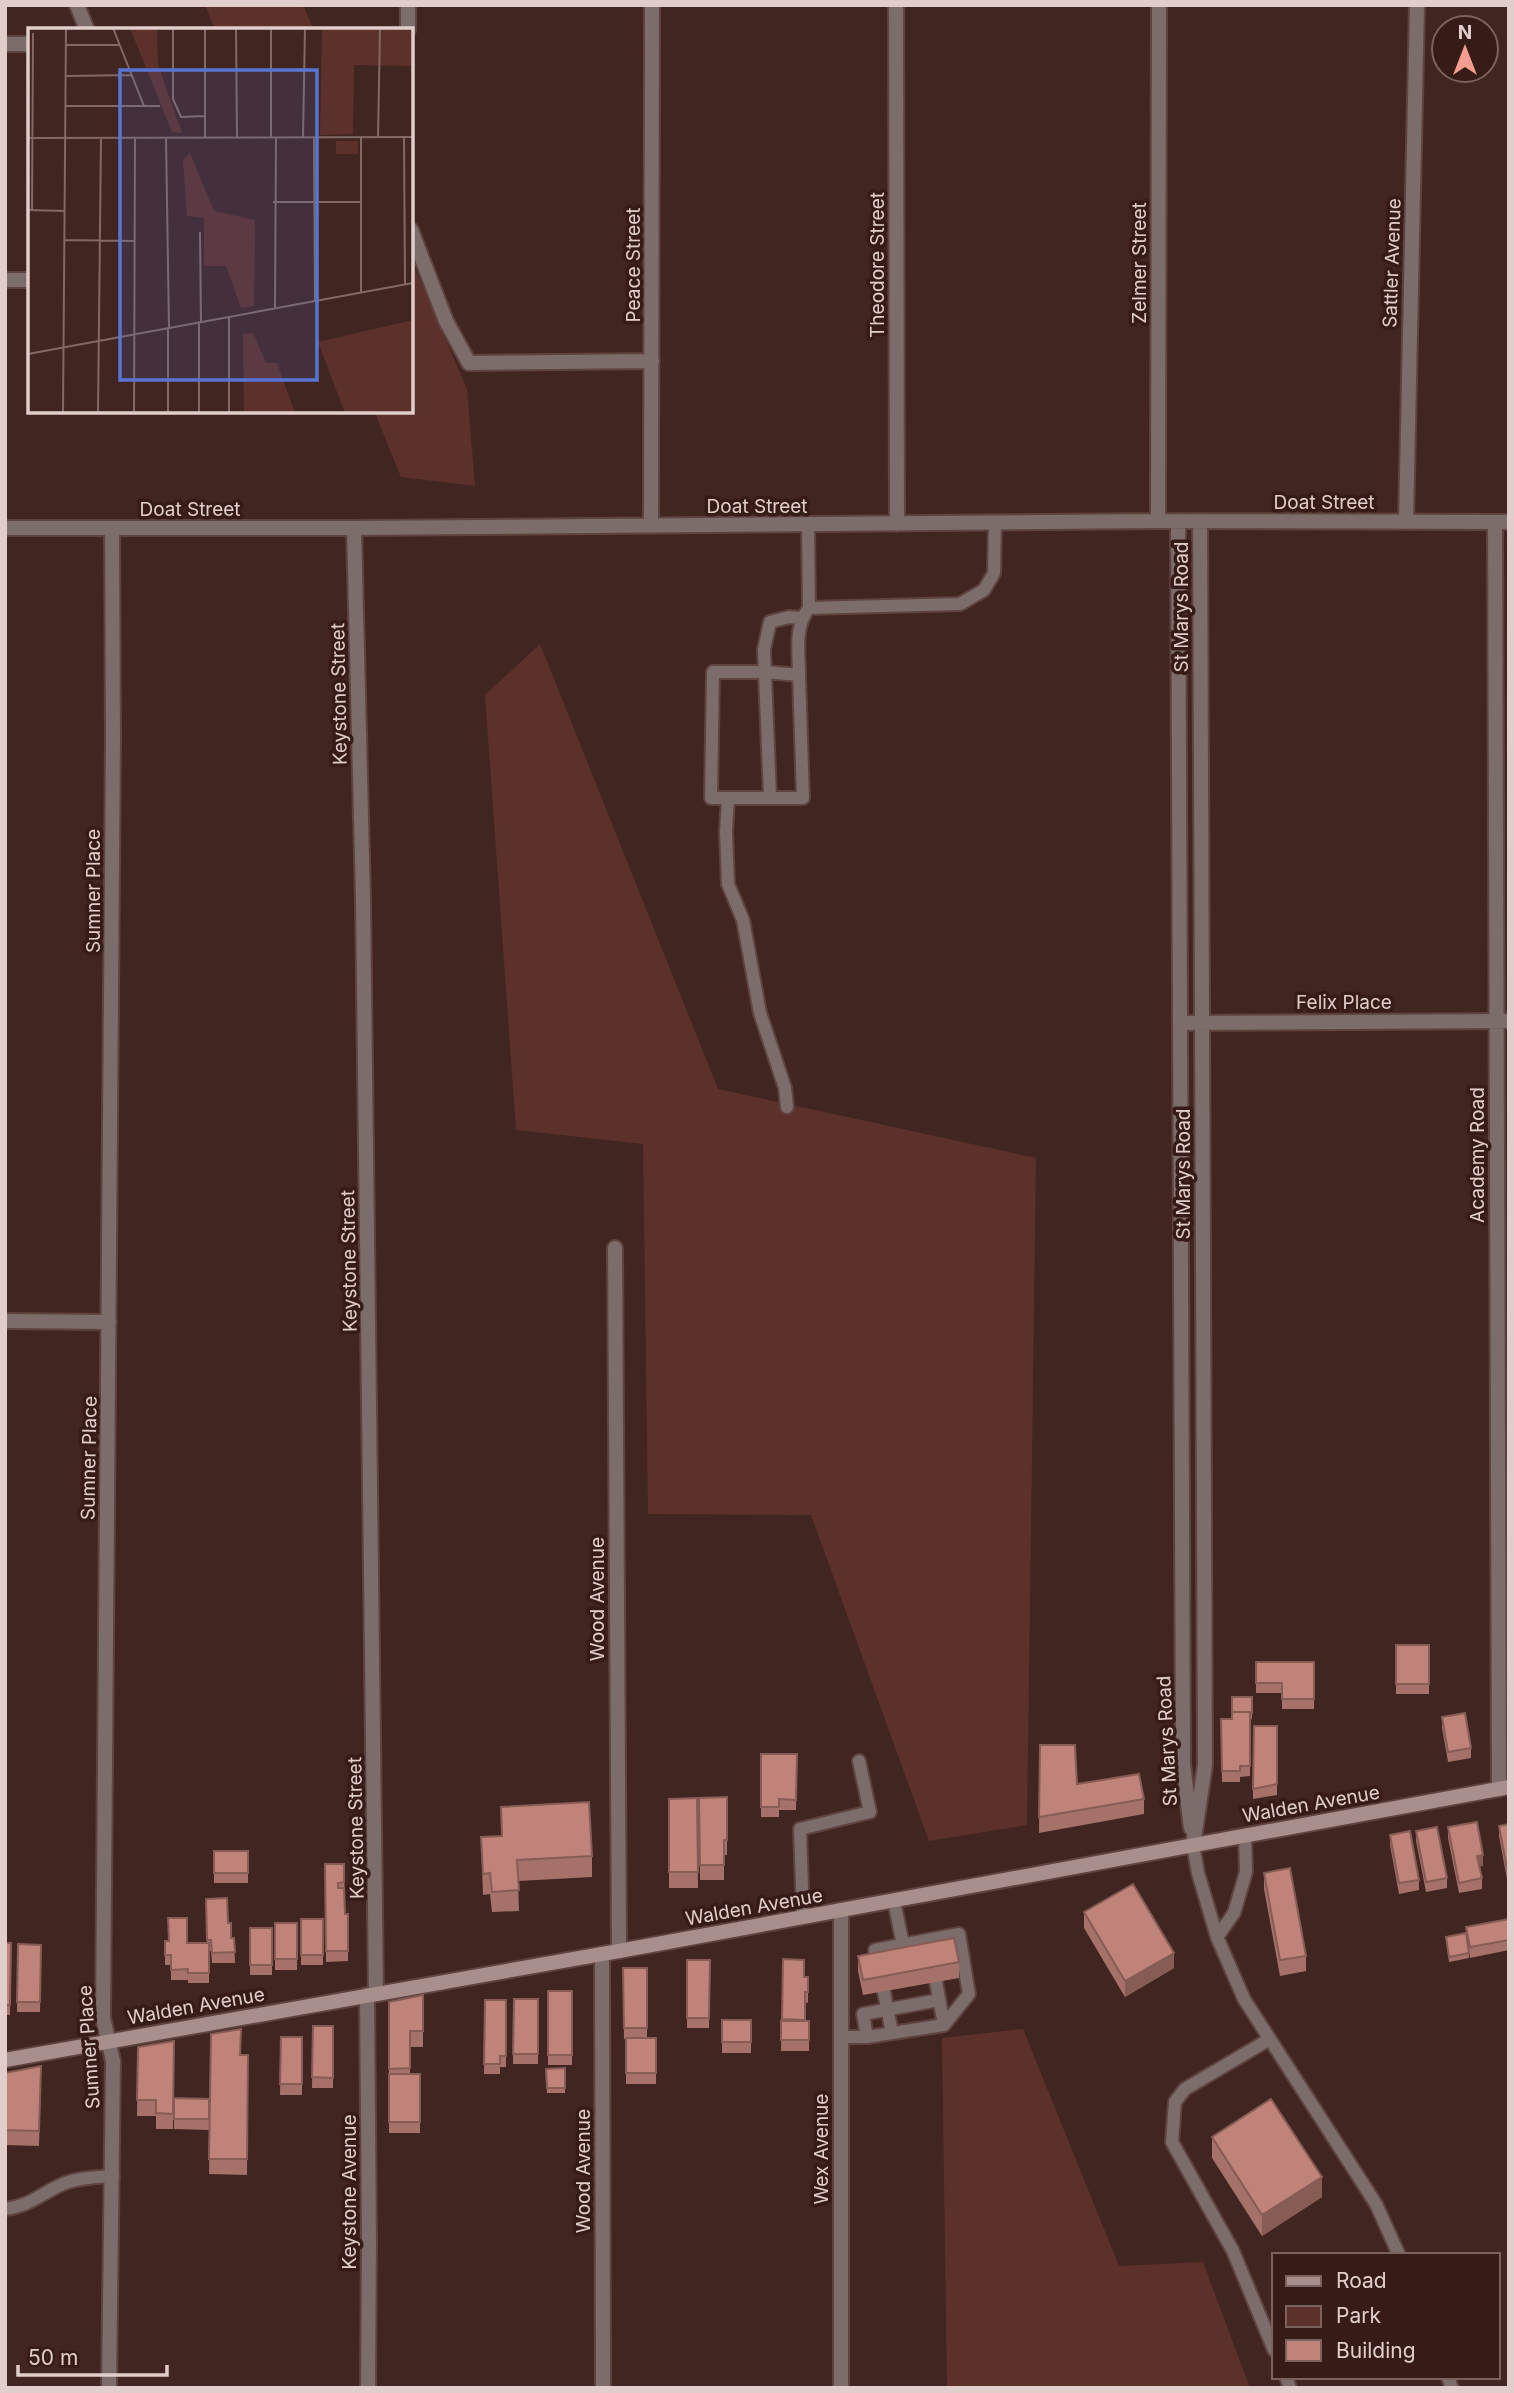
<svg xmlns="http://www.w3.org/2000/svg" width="1514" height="2393" font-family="Inter,sans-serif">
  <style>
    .green { fill: #5c312b }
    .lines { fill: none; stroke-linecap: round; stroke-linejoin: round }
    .lane-casing { stroke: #5e433f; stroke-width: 16 }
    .street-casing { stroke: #5e433f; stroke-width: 18 }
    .secondary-casing { stroke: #5e433f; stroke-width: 18 }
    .lane { stroke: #7c6c6a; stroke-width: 12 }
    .street { stroke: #7c6c6a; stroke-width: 14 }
    .secondary { stroke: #a88f8c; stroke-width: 14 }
    .wall { fill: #a57169 }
    .shaded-wall { fill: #865c55 }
    .building { fill: #c0837a; stroke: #865c55; stroke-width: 2 }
    .labels { text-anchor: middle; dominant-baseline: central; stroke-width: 7; stroke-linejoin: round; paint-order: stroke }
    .street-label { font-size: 19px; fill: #e1ceca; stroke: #361b17 }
    .inset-road { fill: none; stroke: #816965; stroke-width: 2 }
    .view { fill: #5874d4; fill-opacity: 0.15; stroke: #5874d4; stroke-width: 3.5 }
    .inset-edge { fill: none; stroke: #e1ceca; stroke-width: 3.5 }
  </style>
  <rect width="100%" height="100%" fill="#412521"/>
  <path class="green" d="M205,5H303L314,30H215Z
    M411,259L467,389L475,486L401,477L374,411H411Z
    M540,644L718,1089L1036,1158L1027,1825L929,1841L811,1515L648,1514L643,1144L516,1130L485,695Z
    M1023,2029L1119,2266L1203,2262L1250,2388H947L942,2038Z"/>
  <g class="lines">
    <g class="lane-casing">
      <path id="lane" d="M808,525L809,608L960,604L984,590L994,573L995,522
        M799,675L803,798H711L713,672H765L799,675C799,651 794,627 809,608
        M770,797L764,649L770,622L789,617L801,618
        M728,798L726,832L728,884L743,920L760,1013L785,1088L787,1107
        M1193,1845L1198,1873L1217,1937L1244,1999L1376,2204L1399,2255
        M894,1901L903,1945
        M803,1917L800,1829L870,1812L859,1761
        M1217,1937L1234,1913L1246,1872L1245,1836
        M879,1967L875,1950L959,1934L969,1994L944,2025
        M936,1982L944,2025L867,2037L863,2014L939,2000
        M884,1992L892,2033
        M840,2037H867
        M1270,2039L1185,2089L1175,2102L1172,2142L1233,2251L1274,2350
        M5,2209C32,2206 45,2190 68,2182C83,2177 98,2177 113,2176
        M1286,2377L1290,2388
        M1448,2377L1452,2388"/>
    </g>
    <g class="street-casing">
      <path id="street" d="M77,5L87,30
        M408,5V30
        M896,5L897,524
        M5,44H30
        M411,230L446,321L469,363L652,361
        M5,280H30
        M1158,521L1159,5
        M1178,521L1183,1764L1191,1828
        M1406,522L1417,5
        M1495,522L1499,1789
        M651,525L652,5
        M5,528H354L1158,521L1509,522
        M354,528L363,899L376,1994
        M1180,1023L1509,1021
        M615,1248L619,1951
        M5,1321L109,1322
        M1193,1845L1205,1765L1200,521
        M841,1910V2388
        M602,1954L603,2388
        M367,1995L369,2240L368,2388
        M109,2388L113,2061L103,2018L113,739L112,528"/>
    </g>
    <g class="secondary-casing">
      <path id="secondary" d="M5,2060L619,1951L1509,1787"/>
    </g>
    <use href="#lane" class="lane"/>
    <use href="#street" class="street"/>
    <use href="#secondary" class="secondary"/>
  </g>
  <path class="wall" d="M1396,1645H1429V1694H1396Z
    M1256,1662H1314V1709H1282V1693H1256Z
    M1252,1697V1719H1250V1776L1240,1777V1782H1222L1221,1719H1232Z
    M1442,1717L1471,1748V1758L1448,1762L1442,1728Z
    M1277,1726V1795L1253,1799V1789Z
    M1040,1745L1077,1784L1144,1799V1814L1039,1833Z
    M761,1754H797L796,1810H779V1817H761Z
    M727,1797V1855H724V1880H700L699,1798Z
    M697,1798L698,1888H669V1799Z
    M501,1807L592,1856V1877L518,1881L519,1911L492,1912L490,1894L483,1895L481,1837L501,1836Z
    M1509,1824V1890L1499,1836V1826Z
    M1448,1827L1483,1866H1479L1482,1878V1889L1459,1893L1448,1838Z
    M1416,1831L1447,1878V1888L1426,1892L1416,1841Z
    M1390,1835L1419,1880V1890L1399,1894L1390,1845Z
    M214,1851H248V1883H214Z
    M325,1864H344L345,1914H348V1961L326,1962Z
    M1264,1873L1306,1956V1971L1280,1976L1264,1889Z
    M206,1899L228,1923L231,1938H234L235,1963H212L211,1951H209V1983H188V1980H171V1965H165V1941L187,1943H207Z
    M1084,1912L1174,1968L1125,1997L1084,1928Z
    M301,1919H323V1965H301Z
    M1509,1919V1950L1470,1958L1468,1945L1469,1958L1449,1962L1446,1937H1466V1927Z
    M275,1923H297V1970H275Z
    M250,1928H272V1975H250Z
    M5,1943H11L10,2015H5Z
    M18,1944L41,1945L40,2012H17Z
    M858,1956L959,1962V1978L863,1995L858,1971Z
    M783,1959L804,1977H808V2003L805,2002V2021H809V2051H781Z
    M687,1960H710L709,2028H687Z
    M623,1968H647V2038H656V2084H626V2039H624Z
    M548,1991H572V2065H548Z
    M423,1995V2047H410V2074H420V2133H389V2002Z
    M514,1999H538V2064H513Z
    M485,2000H506V2067H500V2074H484Z
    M722,2020H751V2053H722Z
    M313,2026H333V2088H312Z
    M211,2034L241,2055H248L247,2175L209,2174Z
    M281,2037H302V2095H280Z
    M174,2041L173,2129H156V2116H137L138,2047Z
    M565,2068V2093H547L546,2069Z
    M5,2073L41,2081L39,2146L5,2145Z
    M174,2098L209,2099V2130L174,2129Z
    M1212,2137L1322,2197L1262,2236L1212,2158Z"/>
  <path class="shaded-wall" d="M1483,1855V1866L1477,1867V1856Z
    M1174,1953V1968L1125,1997V1981Z
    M1322,2177V2197L1262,2236V2215Z"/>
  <path class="building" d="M1396,1645H1429V1684H1396Z
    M1256,1662H1314V1699H1282V1683H1256Z
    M1232,1697H1252V1713H1250V1712H1232Z
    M1232,1712H1250V1766H1240V1771H1222L1221,1719H1232Z
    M1465,1713L1471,1748L1448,1752L1442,1717Z
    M1254,1726H1277V1784L1253,1789Z
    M1040,1745H1075L1077,1784L1139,1774L1144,1799L1039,1817Z
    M761,1754H797L796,1800L779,1799V1807H761Z
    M727,1797V1840H724V1865H700L699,1798Z
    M697,1798L698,1872H669V1799Z
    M589,1802L592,1856L517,1860L519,1890L492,1892L490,1873L483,1874L481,1837L502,1836L501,1807Z
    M1477,1822L1483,1855L1477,1856L1482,1878L1459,1883L1448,1827Z
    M1509,1824V1879L1499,1826Z
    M1437,1827L1447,1878L1426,1882L1416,1831Z
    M1410,1831L1419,1880L1399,1883L1390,1835Z
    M214,1851H248V1873H214Z
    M325,1864H344V1882L338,1883V1888H344L345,1914H348V1951H326Z
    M1290,1868L1306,1956L1280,1960L1264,1873Z
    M1133,1884L1174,1953L1125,1981L1084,1912Z
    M227,1898L228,1923H231V1938H234L235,1952L212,1953L211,1940H207L206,1899Z
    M168,1918H187V1943H209V1973H188V1969L171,1970V1955H165V1941H169Z
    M301,1919H323V1955H301Z
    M1509,1919V1940L1470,1947L1466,1927Z
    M275,1923H297V1959H275Z
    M250,1928H272V1965H250Z
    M1466,1933L1469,1953L1449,1957L1446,1937Z
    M954,1938L959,1962L863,1980L858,1956Z
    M5,1943H11L10,2005H5Z
    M18,1944L41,1945L40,2002H17Z
    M783,1959L804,1960V1977H808V1992H805V2020L782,2019Z
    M687,1960H710L709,2018H687Z
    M623,1968H647V2028H624Z
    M548,1991H572V2055H548Z
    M423,1995V2031H410V2068L389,2069V2002Z
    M514,1999H538V2054H513Z
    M485,2000H506V2056H500V2064H484Z
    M722,2020H751V2042H722Z
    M781,2021H809V2040H781Z
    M313,2026H333V2078L312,2077Z
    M241,2029L240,2055H248L247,2159H209L211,2034Z
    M281,2037H302V2084H280Z
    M626,2038H656V2073H626Z
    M174,2041L173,2114L156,2113V2100H137L138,2047Z
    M41,2066L39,2131L5,2130V2073Z
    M565,2068V2088H547L546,2069Z
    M389,2074H420V2122H389Z
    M174,2098L209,2099V2119H174Z
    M1271,2099L1322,2177L1262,2215L1212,2137Z"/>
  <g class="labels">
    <g class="street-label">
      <text transform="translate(1139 263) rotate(-90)">Zelmer Street</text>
      <text transform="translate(1392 263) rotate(-88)">Sattler Avenue</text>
      <text transform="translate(633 265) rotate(-90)">Peace Street</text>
      <text transform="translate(877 265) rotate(-90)">Theodore Street</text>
      <text x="1324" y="502">Doat Street</text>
      <text x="757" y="506">Doat Street</text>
      <text x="190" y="509">Doat Street</text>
      <text transform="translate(1181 607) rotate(-90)">St Marys Road</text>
      <text transform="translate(339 694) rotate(-91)">Keystone Street</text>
      <text transform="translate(93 891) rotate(-90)">Sumner Place</text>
      <text x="1344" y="1002">Felix Place</text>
      <text transform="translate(1477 1155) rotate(-90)">Academy Road</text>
      <text transform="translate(1183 1174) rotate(-90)">St Marys Road</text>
      <text transform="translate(349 1261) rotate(-91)">Keystone Street</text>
      <text transform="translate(89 1458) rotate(-89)">Sumner Place</text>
      <text transform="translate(597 1599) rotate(-90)">Wood Avenue</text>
      <text transform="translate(1167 1741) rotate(-93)">St Marys Road</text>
      <text transform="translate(1311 1804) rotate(-10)">Walden Avenue</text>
      <text transform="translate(356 1828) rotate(-91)">Keystone Street</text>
      <text transform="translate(754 1907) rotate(-10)">Walden Avenue</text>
      <text transform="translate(196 2006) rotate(-10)">Walden Avenue</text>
      <text transform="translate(89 2047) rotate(-94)">Sumner Place</text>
      <text transform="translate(821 2149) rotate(-90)">Wex Avenue</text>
      <text transform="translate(583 2171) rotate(-90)">Wood Avenue</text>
      <text transform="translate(349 2192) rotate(-90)">Keystone Avenue</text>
    </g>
  </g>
  <g transform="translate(28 28)">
    <rect width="385" height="385" fill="#412521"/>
    <path d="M102,0L129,1L130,37L154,105L144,104ZM294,0H385V38L326,37L325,106L292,107ZM308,113H330V126H308ZM162,125L186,183L227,192L226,278L213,280L198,238H176V190L159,188L155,132ZM385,292V384L317,385L290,314ZM225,305L238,335H249L267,385H216L215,306Z" fill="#5c312b"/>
    <path class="inset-road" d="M85,0L116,78M145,0V71L153,89L177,88M208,0L209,110M38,17H92M38,48L104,47M37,78H132M243,109V0M275,109L277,0M286,109L287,274M333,109V265M350,109L352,0M376,109L377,257M0,110L385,109M138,110L141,300M177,110V0M245,174H333M0,182L37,183M4,182L5,5M172,204L173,295M37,212L107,213M247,281L248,109M171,295V385M0,326L385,255M35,385L38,0M70,385L73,110M106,385L107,110M140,385V301M201,385V289"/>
    <path class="view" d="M92,42H289V352H92Z"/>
    <rect width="385" height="385" class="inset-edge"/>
  </g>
  <rect width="1514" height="2393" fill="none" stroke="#e1ceca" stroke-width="14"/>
  <rect x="1272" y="2253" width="228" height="126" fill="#361b17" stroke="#7a635f" stroke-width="2"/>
  <rect x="1286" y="2276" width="35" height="10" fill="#a88f8c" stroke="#7a635f" stroke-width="2"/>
  <text x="1336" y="2288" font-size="21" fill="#e1ceca">Road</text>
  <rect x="1286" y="2306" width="35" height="21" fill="#5c312b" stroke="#7a635f" stroke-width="2"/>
  <text x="1336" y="2323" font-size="21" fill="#e1ceca">Park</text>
  <rect x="1286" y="2340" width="35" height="21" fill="#c0837a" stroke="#7a635f" stroke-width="2"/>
  <text x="1336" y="2358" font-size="21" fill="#e1ceca">Building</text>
  <g transform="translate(1465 49)"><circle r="33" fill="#361b17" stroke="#7a635f" stroke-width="2"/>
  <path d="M0-5L12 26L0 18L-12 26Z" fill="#f59d90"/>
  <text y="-10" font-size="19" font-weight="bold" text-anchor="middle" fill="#e1ceca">N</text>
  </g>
  <path d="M18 2365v10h149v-10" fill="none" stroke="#e1ceca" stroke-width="3.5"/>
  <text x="28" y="2365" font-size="21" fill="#e1ceca" stroke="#361b17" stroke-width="5" paint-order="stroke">50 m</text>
</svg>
